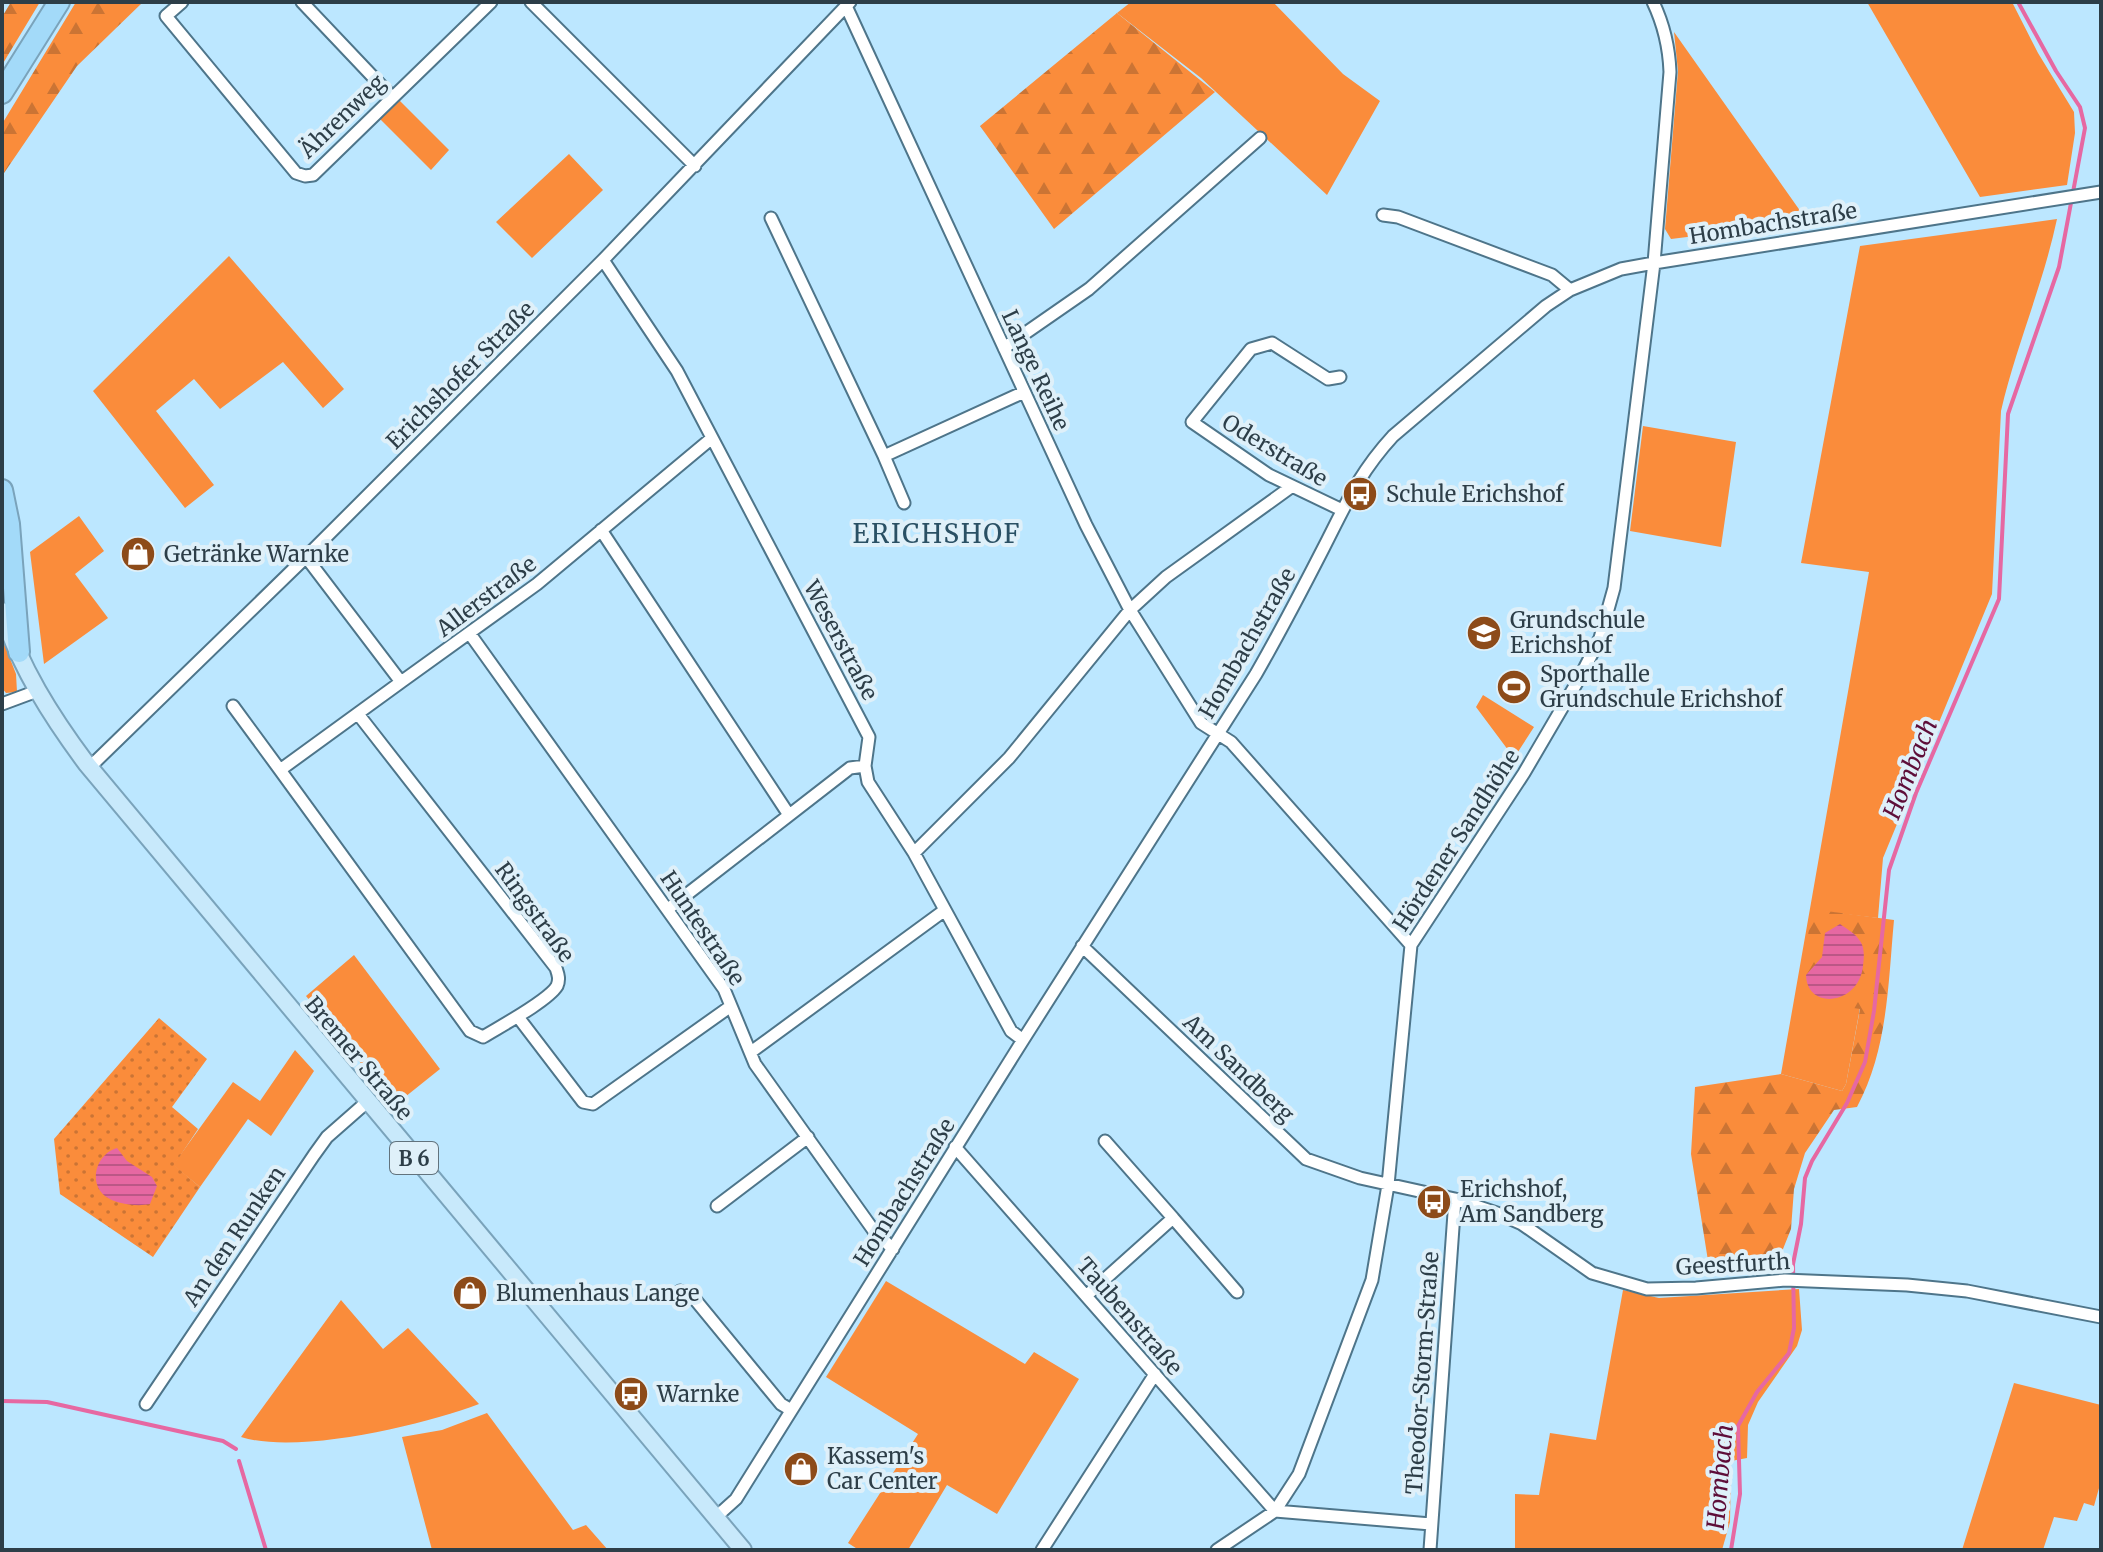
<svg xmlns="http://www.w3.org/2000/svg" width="2103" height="1552" font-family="Merriweather,serif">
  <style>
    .grass { fill: #fa8c3b }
    .forest { fill: url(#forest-firs) }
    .garden { fill: url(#garden-dots) }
    .water { fill: url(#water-rules) }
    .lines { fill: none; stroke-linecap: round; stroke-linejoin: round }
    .stream { stroke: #e668a2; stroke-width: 4 }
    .street-casing { stroke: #4e758a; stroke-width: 15 }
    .primary-casing { stroke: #7aa3bb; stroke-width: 20 }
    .highway-casing { stroke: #7aa3bb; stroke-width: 24 }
    .street { stroke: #fff; stroke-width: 11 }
    .primary { stroke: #c8e9fb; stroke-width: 16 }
    .highway { stroke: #a3daf9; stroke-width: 20 }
    .labels { text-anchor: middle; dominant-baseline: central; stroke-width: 8; stroke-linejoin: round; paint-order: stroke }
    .shield { fill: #dff0f9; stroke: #62737d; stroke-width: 2 }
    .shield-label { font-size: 20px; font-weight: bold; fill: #2d3e48 }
    .street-label { font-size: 22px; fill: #2d3e48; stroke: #dff0f9 }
    .poi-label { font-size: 22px; fill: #2d3e48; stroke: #dff0f9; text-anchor: start }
    .water-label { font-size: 24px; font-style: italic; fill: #5e0e39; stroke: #dff0f9 }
    .quarter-label { font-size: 26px; letter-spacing: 2px; fill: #2a5064; stroke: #dff0f9 }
  </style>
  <defs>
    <pattern id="forest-firs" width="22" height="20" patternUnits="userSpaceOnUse" patternTransform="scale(2)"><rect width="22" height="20" fill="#fa8c3b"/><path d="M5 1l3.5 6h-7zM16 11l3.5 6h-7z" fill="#cb7434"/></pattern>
    <pattern id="garden-dots" width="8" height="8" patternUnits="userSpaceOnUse" patternTransform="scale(2)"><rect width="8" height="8" fill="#fa8c3b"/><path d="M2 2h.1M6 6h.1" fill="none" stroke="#cb7434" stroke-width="1.8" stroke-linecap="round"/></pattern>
    <pattern id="water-rules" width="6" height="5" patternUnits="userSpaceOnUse" patternTransform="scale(2)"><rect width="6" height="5" fill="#e668a2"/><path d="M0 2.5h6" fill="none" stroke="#bb5786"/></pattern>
  </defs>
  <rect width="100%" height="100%" fill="#bce7ff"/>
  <path class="grass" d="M1131,2H1273L1343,74L1380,101L1327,195L1201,78L1117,13Z
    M1867,2H2012L2038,53L2074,112L2075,133L2067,185L1980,197Z
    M1674,32L1808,222L1671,239L1665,229L1678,71Z
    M397,98L449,150L431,170L378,117Z
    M569,154L603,190L532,258L496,222Z
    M2057,219C2043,285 2016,346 2001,411L1992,594L1883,858L1878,918L1811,910L1860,1008L1846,1084L1842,1091L1781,1074L1869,572L1801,563L1860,246Z
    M229,256L344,389L323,408L283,362L220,409L194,379L156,411L214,485L185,508L93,391Z
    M1643,426L1736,442L1721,547L1630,531Z
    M79,516L104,551L75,574L108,618L44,664L30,552Z
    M2,638L16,674L17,692L6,693L2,688Z
    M1483,695L1534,727L1514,758L1476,707Z
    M354,955L440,1069L395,1105L306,996Z
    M295,1050L314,1071L271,1136L248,1119L200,1187L173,1165L233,1082L260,1101Z
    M886,1281L1025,1364L1034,1352L1079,1379L997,1514L947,1485L908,1550H859L848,1543L918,1434L826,1377Z
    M1799,1289L1802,1330L1797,1346L1758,1402L1748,1425L1747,1458L1731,1461L1730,1522L1722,1550H1515V1494L1539,1495L1550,1433L1596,1440L1623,1290L1659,1298Z
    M341,1300L383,1349L408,1328L479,1404C423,1425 298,1455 241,1437Z
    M2014,1383L2101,1405V1481L2094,1506L2084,1503L2077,1521L2054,1517L2043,1550H1962Z
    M487,1413L573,1530L586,1525L608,1550H432L402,1437L442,1430Z"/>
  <path class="forest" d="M11,2H40L2,65V17Z
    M76,2H143L77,66L2,176V124Z
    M1117,13L1215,92L1054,229L980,126Z
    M1811,909L1894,920C1888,984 1888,1049 1857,1107L1834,1110L1805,1153L1794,1189L1791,1229L1777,1264L1709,1267L1691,1154L1695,1087L1781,1074L1842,1091L1846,1084L1860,1009L1801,1000Z"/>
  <path class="garden" d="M159,1018L207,1059L172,1107L198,1129L174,1165L200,1187L153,1257L60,1194L54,1139Z"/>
  <path class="water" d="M1840,924C1847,929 1856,934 1860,941C1865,948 1864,958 1863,966C1859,1005 1807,1011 1806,975L1822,957L1825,933Z
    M117,1148L127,1161L152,1177L157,1186L150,1204C137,1207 115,1204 105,1196C87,1181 98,1153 117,1148Z"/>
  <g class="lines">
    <path class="stream" d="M2,1401L47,1402L223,1441L236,1449
      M239,1461L266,1550
      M1731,1550L1740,1494L1738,1426L1757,1392L1789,1353L1794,1328L1793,1264L1801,1224L1805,1178L1812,1161L1847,1103L1865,1062L1874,1011L1889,870L1916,793L1999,599L2008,414L2059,267L2085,128L2080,107L2056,71L2018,2"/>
    <g class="street-casing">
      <path id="street" d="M182,2L166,16L296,173L305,176L313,175L491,2
        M302,2L392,97
        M531,2L695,166
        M846,6L1086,525L1130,610L1201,723L1231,742L1411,945
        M1383,215L1398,217L1552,275L1570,290
        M771,218L884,456
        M603,260L677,371L869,737L865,766L868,782L914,853L1011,1031L1023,1040
        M1004,348L1089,289L1260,138
        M1340,377L1328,379L1272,343L1251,349L1192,422L1269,475L1342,510
        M904,503L884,456L1024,392
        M601,530L789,815
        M306,557L401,682L537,584L712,438
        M470,634L724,989L755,1064L874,1231L893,1249
        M2,704L37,691
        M233,706L280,770L401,682
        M90,767L306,557L603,260L850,2
        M280,770L470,1031L483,1037C499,1027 548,1001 557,986C560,979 558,974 556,968L358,714
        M914,853L1009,758L1130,610L1166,577L1291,487
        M668,909L850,768L865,766
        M1082,946L1306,1159L1360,1178L1455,1199L1497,1213L1522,1224L1592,1273L1647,1289L1696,1288L1785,1280L1907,1285L1967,1291L2101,1317
        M518,1017L583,1102L593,1104L731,1006
        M751,1052L945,910
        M1105,1141L1173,1218
        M955,1147L1275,1511L1431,1524
        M717,1206L808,1137
        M680,1291L693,1297L781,1404L791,1410
        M1086,1296L1173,1218L1237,1292
        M146,1404L314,1155L327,1137L368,1101
        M716,1517L736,1499L1023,1040L1256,674C1280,632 1302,590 1324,547C1346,504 1359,473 1393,436L1546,306L1570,290L1621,269L1654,263L2101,192
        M1042,1550L1155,1374
        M1217,1550L1275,1511L1299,1474L1372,1280L1388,1185L1411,945L1524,773L1579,679L1600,638L1614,588L1654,263L1670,72C1669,46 1664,25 1653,2
        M1430,1550L1455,1199"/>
    </g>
    <g class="primary-casing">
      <path id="primary" d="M2,611C20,667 51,716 86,763L743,1550"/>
    </g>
    <g class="highway-casing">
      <path id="highway" d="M2,93L59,2
        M2,490L9,524L19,652"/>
    </g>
    <use href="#street" class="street"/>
    <use href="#primary" class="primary"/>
    <use href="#highway" class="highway"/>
  </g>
  <defs>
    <g id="bus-disc" transform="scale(1.8)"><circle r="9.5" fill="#8d4b19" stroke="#dff0f9"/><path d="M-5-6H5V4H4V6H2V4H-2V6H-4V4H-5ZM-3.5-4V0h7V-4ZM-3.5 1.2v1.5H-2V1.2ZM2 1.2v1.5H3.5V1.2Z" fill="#fff"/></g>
    <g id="shop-disc" transform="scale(1.8)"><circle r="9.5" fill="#8d4b19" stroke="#dff0f9"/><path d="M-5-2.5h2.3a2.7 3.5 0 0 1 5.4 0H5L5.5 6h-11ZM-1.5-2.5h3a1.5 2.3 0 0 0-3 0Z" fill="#fff"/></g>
    <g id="school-disc" transform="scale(1.8)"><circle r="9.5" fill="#8d4b19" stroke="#dff0f9"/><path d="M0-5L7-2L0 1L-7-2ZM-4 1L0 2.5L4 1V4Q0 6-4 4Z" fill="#fff"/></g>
    <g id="stadium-disc" transform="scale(1.8)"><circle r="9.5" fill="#8d4b19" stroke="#dff0f9"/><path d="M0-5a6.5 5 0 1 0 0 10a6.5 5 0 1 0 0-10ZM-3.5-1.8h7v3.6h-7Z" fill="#fff"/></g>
  </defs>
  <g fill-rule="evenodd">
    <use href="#bus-disc" x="1360" y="494"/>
    <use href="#shop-disc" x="138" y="554"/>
    <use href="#school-disc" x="1484" y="633"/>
    <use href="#stadium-disc" x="1514" y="687"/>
    <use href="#bus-disc" x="1434" y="1202"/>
    <use href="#shop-disc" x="470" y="1293"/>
    <use href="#bus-disc" x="631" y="1394"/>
    <use href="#shop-disc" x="801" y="1469"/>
  </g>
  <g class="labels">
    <rect class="shield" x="390" y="1142" width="48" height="32" rx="6"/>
    <g class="shield-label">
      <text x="414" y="1158">B 6</text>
    </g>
    <g class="street-label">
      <text transform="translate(342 116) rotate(-44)">Ährenweg</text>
      <text transform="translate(1773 223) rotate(-9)">Hombachstraße</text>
      <text transform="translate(1036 370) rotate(65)">Lange Reihe</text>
      <text transform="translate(460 375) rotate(-45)">Erichshofer Straße</text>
      <text transform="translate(1275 450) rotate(31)">Oderstraße</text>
      <text transform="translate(486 596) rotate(-37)">Allerstraße</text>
      <text transform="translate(841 640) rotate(62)">Weserstraße</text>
      <text transform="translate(1247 643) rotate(-60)">Hombachstraße</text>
      <text transform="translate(1456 840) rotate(-57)">Hördener Sandhöhe</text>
      <text transform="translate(535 912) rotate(54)">Ringstraße</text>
      <text transform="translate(703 928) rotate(56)">Huntestraße</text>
      <text transform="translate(359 1058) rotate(50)">Bremer Straße</text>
      <text transform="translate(1239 1068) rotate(44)">Am Sandberg</text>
      <text transform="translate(904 1192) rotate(-58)">Hombachstraße</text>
      <text transform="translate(234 1236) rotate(-56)">An den Runken</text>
      <text transform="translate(1733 1264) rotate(-3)">Geestfurth</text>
      <text transform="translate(1130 1316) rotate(49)">Taubenstraße</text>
      <text transform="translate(1422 1373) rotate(-86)">Theodor-Storm-Straße</text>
    </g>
    <g class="poi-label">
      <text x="1386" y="494">Schule Erichshof</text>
      <text x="164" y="554">Getränke Warnke</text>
      <text x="1510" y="620">Grundschule<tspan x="1510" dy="25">Erichshof</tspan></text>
      <text x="1540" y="674">Sporthalle<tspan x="1540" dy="25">Grundschule Erichshof</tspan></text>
      <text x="1460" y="1189">Erichshof,<tspan x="1460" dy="25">Am Sandberg</tspan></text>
      <text x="496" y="1293">Blumenhaus Lange</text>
      <text x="657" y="1394">Warnke</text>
      <text x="827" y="1456">Kassem's<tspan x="827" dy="25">Car Center</tspan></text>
    </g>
    <g class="water-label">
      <text transform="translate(1910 769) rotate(-68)">Hombach</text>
      <text transform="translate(1720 1477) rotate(-85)">Hombach</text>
    </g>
    <g class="quarter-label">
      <text x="937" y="533">ERICHSHOF</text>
    </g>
  </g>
  <rect width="2103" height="1552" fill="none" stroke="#2d3e48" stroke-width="8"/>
</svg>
